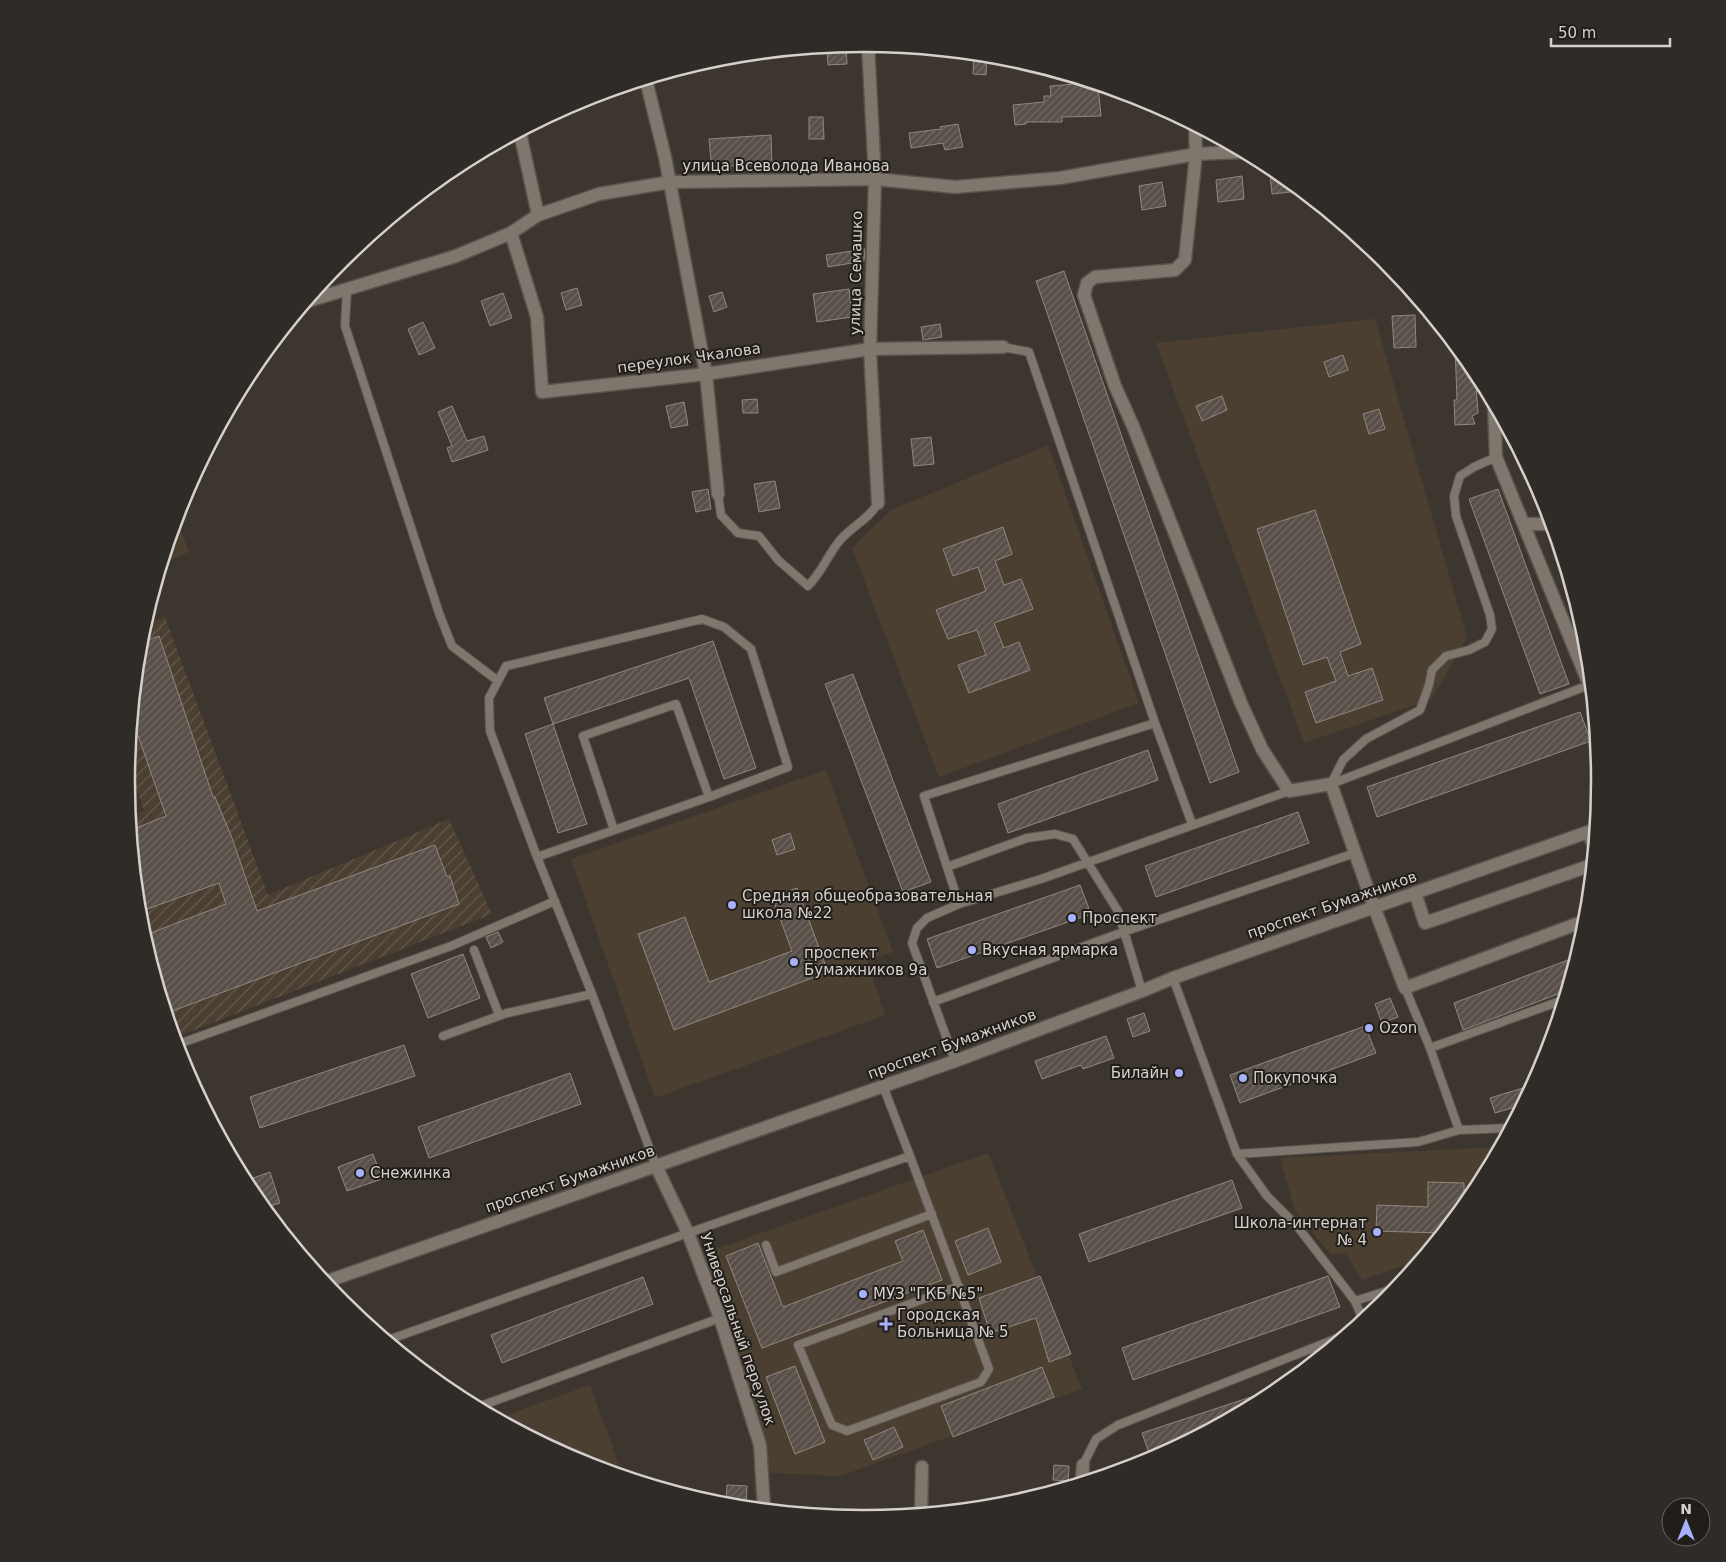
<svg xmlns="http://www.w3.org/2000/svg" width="1726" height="1562" font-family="'DejaVu Sans',sans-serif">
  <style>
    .built { fill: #4b3f32 }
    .industrial { fill: url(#industrial-furrows) }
    .building { fill: url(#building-hatch); stroke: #90887f }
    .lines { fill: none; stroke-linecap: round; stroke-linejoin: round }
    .lane-casing { stroke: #59534c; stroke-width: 10 }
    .street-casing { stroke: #59534c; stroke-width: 15 }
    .secondary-casing { stroke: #59534c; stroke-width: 15 }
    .lane { stroke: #7f766e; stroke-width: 8 }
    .street { stroke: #7f766e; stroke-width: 12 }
    .secondary { stroke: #7f766e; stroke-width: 12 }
    .poi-dot { fill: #a7b1fc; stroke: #211e1a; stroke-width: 2 }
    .labels { text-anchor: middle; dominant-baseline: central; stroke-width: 4; stroke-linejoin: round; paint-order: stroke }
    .street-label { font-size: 15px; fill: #d5d0cb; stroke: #211e1a }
    .poi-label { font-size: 15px; fill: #d5d0cb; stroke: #211e1a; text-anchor: start }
    .rim { fill: none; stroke: #d5d0cb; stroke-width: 2.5 }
  </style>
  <defs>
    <pattern id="industrial-furrows" width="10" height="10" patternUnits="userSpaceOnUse" patternTransform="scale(1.25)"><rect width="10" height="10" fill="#4b3f32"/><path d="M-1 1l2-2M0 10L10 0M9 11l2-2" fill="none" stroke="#645a4e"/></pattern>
    <pattern id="building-hatch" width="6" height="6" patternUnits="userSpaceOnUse" patternTransform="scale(1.25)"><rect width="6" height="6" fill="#585048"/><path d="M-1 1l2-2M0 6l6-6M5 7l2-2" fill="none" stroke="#6f6861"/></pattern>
  </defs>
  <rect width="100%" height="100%" fill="#3d362e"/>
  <path class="built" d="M1375,319L1467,637L1432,699L1304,743L1156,343Z
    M1048,445L1139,703L939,777L852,548L891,510Z
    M176,517L189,552L163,562Z
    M826,770L893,952L867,961L885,1015L655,1098L571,859Z
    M1499,1147L1476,1191L1419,1260L1362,1280L1346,1253L1331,1255L1295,1211L1280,1158Z
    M988,1153L1082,1389L840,1476L771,1473L690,1258Z
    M590,1385L623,1475L581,1462L498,1418Z"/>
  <path class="industrial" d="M165,617L268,895L449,819L492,914L174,1038L140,925L129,816L144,811L128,763L140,637L143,626Z"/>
  <path class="building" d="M846,45L847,64L828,65L827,47Z
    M974,55L987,56L986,75L973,74Z
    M1088,83L1098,86L1101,116L1062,117V122H1026V124L1015,125L1013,105L1044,102V96H1051L1050,86Z
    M809,117H823L824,139H809Z
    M958,124L963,147L945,150L943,143L911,148L909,133L941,129L940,127Z
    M771,135L772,165L730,166L731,169L712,171L709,139Z
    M1279,173L1300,191L1272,194L1270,174Z
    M1242,176L1244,199L1218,202L1216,180Z
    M1162,182L1166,206L1142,210L1139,186Z
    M865,249L864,261L828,267L826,255Z
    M1064,271L1239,772L1210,783L1036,281Z
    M577,288L582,305L566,310L561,293Z
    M849,289L852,317L817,322L813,294Z
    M722,292L727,307L714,312L709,296Z
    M503,293L512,318L490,326L481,301Z
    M1415,315L1416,347L1394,348L1392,316Z
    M423,322L435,348L419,355L408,329Z
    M940,324L942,337L923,340L921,327Z
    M1455,346L1475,371L1478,413L1472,416L1475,424L1455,425L1454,400H1457Z
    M1343,355L1348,370L1329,377L1324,362Z
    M1222,396L1227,410L1202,421L1196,406Z
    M757,399L758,413H743L742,400Z
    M684,402L688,425L671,428L666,406Z
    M452,406L467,441L484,436L488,450L452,462L447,448L452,446L438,412Z
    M1379,409L1385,429L1369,434L1363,414Z
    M931,437L934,464L914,466L911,439Z
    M775,481L780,508L759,512L754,484Z
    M708,489L711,509L696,512L692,492Z
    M1498,489L1569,684L1540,694L1469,499Z
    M1315,510L1361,644L1340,652L1348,676L1372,668L1383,700L1316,723L1305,692L1336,681L1327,657L1303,665L1257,529Z
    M1003,527L1012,554L995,561L1004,585L1021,579L1033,609L994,623L1004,648L1019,642L1030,670L969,693L958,665L986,655L977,630L948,639L936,610L986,591L978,567L953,576L943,549Z
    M159,636L213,797H215L232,838L257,911L435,845L447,877L450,876L459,904L167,1013L143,936L226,904L219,883L139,912L131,830L166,816L132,718L139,643Z
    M713,641L756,768L724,779L689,678L553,724L544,698Z
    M853,674L931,882L903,892L825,684Z
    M1580,712L1591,741L1377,817L1367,787Z
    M553,724L587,824L558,833L525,734Z
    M1148,750L1158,780L1008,833L998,804Z
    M1298,812L1309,843L1156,897L1145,866Z
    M790,833L795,849L777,855L772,840Z
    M1080,885L1091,914L937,968L927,939Z
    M797,888L828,972L674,1030L638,934L685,917L709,982L792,951L772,897Z
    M498,932L503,942L491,948L486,937Z
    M463,954L480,998L428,1018L411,974Z
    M1576,957L1566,991L1463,1030L1454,1003Z
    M1390,998L1398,1017L1382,1023L1375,1004Z
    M1144,1013L1150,1031L1133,1037L1127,1019Z
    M1365,1026L1376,1053L1240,1103L1230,1075Z
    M1106,1036L1114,1058L1083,1069L1081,1065L1042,1079L1035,1061Z
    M404,1045L415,1076L260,1128L250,1097Z
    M570,1073L581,1104L429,1158L418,1127Z
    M1533,1085L1522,1105L1495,1113L1490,1098Z
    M373,1154L382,1179L347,1191L338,1167Z
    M270,1172L280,1203L264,1208L250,1190L245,1181Z
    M1232,1180L1242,1208L1089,1262L1079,1234Z
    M1428,1182L1464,1183V1206L1441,1233L1376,1231L1377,1205L1428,1207Z
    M988,1228L1001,1262L968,1275L955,1241Z
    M923,1230L942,1280L762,1348L726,1256L758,1243L783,1307L903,1261L895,1241Z
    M1040,1276L1071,1354L1049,1362L1036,1318L990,1333L979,1298Z
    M1328,1276L1340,1307L1133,1380L1122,1348Z
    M643,1277L653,1304L502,1363L491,1335Z
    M795,1366L825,1442L795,1454L766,1377Z
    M1042,1367L1054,1397L953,1437L941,1406Z
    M1254,1396L1257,1403L1151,1459L1142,1433Z
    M894,1427L903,1447L873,1460L864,1440Z
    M1054,1465L1069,1466L1068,1481L1053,1480Z
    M727,1485L747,1486L746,1507L726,1505Z"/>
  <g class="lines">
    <g class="lane-casing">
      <path id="lane" d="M347,289L345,326L439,613L452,646L498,681
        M1496,457L1474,467L1460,476L1454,496L1456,516L1490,615L1492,629L1485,642L1469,650L1446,656L1432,670L1429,685L1420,710L1366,739L1343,760L1331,784L1589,685
        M718,494L721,515L738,533L759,536L778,560L808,586C821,573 826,559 837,544C848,528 869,520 878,503
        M1155,723L1192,824
        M614,830L583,736L676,704L709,797
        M537,857L490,731L489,698L506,666L702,619L724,627L751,649L788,767L709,797L537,857L592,994L656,1166
        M947,867L1027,838L1055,834L1073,839L1118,911L1142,991
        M959,904L1041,879L1289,791
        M474,950L499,1015
        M1173,978L1237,1154L1418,1142L1459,1130
        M1405,988L1430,1048L1459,1130L1510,1128
        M933,1002L1123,932L1355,853
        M443,1036L507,1013L592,994
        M176,1045L451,946L555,901
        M1430,1048L1563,1000
        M955,1061L912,943L917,928L927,918L959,904L924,796L1155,723L1029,352L1003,347
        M1237,1154L1267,1196L1297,1226L1355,1301L1363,1320
        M910,1156L989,1369L981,1382L847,1431L832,1425L798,1345L959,1286
        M766,1245L776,1272L932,1214
        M1355,1301L1396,1288
        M388,1340L688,1233L910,1156L883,1086
        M478,1407L720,1318
        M1083,1465L1096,1439L1118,1425L1343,1336"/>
    </g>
    <g class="street-casing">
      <path id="street" d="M868,44L875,179L870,349L878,503
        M646,80L665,157L706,374L718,494
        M1195,126L1196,154L1185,260L1175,270L1095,277L1087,283L1084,295L1115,386L1133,426L1241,703L1262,749L1289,791L1331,784L1374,907L1405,988L1587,920
        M520,133L538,215
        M511,233L537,317L542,392L706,374L870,349L1003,347
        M308,301L456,256L511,233L538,215L599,194L670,182L875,179L955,187L1060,178L1196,154L1242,152
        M1494,405L1496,457L1591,689
        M1524,524H1552
        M1588,832L1594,846
        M1415,893L1425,923L1592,865
        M656,1166L688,1233L720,1318L760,1445L764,1508
        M1082,1481L1083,1465
        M921,1513L922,1467"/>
    </g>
    <g class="secondary-casing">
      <path id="secondary" d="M325,1282L955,1061L1142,991L1173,978L1588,832"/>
    </g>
    <use href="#lane" class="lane"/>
    <use href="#street" class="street"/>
    <use href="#secondary" class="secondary"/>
  </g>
  <g class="poi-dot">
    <circle cx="732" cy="905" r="5"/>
    <circle cx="1072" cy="918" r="5"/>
    <circle cx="972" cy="950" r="5"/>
    <circle cx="794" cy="962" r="5"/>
    <circle cx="1369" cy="1028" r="5"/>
    <circle cx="1179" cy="1073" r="5"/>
    <circle cx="1243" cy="1078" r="5"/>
    <circle cx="360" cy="1173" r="5"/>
    <circle cx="1377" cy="1232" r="5"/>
    <circle cx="863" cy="1294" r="5"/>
    <path d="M883.5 1316.5h5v5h5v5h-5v5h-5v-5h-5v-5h5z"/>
  </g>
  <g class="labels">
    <g class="street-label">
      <text x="786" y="166">улица Всеволода Иванова</text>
      <text transform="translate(856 273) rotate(-89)">улица Семашко</text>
      <text transform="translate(689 358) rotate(-8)">переулок Чкалова</text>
      <text transform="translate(1332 905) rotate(-19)">проспект Бумажников</text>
      <text transform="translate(952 1044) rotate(-20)">проспект Бумажников</text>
      <text transform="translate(570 1179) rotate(-19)">проспект Бумажников</text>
      <text transform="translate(738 1329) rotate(71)">Универсальный переулок</text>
    </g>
    <g class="poi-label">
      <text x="742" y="896">Средняя общеобразовательная<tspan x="742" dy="17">школа №22</tspan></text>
      <text x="1082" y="918">Проспект</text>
      <text x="982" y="950">Вкусная ярмарка</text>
      <text x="804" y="953">проспект<tspan x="804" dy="17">Бумажников 9а</tspan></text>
      <text x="1379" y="1028">Ozon</text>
      <text x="1169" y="1073" text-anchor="end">Билайн</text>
      <text x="1253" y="1078">Покупочка</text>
      <text x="370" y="1173">Снежинка</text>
      <text x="1367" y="1223" text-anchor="end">Школа-интернат<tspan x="1367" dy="17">№ 4</tspan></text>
      <text x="873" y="1294">МУЗ "ГКБ №5"</text>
      <text x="897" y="1315">Городская<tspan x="897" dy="17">Больница № 5</tspan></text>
    </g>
  </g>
  <path d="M0 0H1726V1562H0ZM863 52H863A728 728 0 0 1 1591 780V782A728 728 0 0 1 863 1510H863A728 728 0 0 1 135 782V780A728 728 0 0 1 863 52Z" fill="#2f2c28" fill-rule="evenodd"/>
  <path class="rim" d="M863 52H863A728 728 0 0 1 1591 780V782A728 728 0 0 1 863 1510H863A728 728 0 0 1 135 782V780A728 728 0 0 1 863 52Z"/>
  <g transform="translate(1686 1522)"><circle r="24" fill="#211e1a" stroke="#696561"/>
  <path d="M0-4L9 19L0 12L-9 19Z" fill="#a7b1fc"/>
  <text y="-8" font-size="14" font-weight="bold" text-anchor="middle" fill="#d5d0cb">N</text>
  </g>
  <path d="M1551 38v8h119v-8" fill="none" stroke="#d5d0cb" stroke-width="2.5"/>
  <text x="1558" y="38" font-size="15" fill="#d5d0cb" stroke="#211e1a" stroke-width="4" paint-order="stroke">50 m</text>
</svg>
